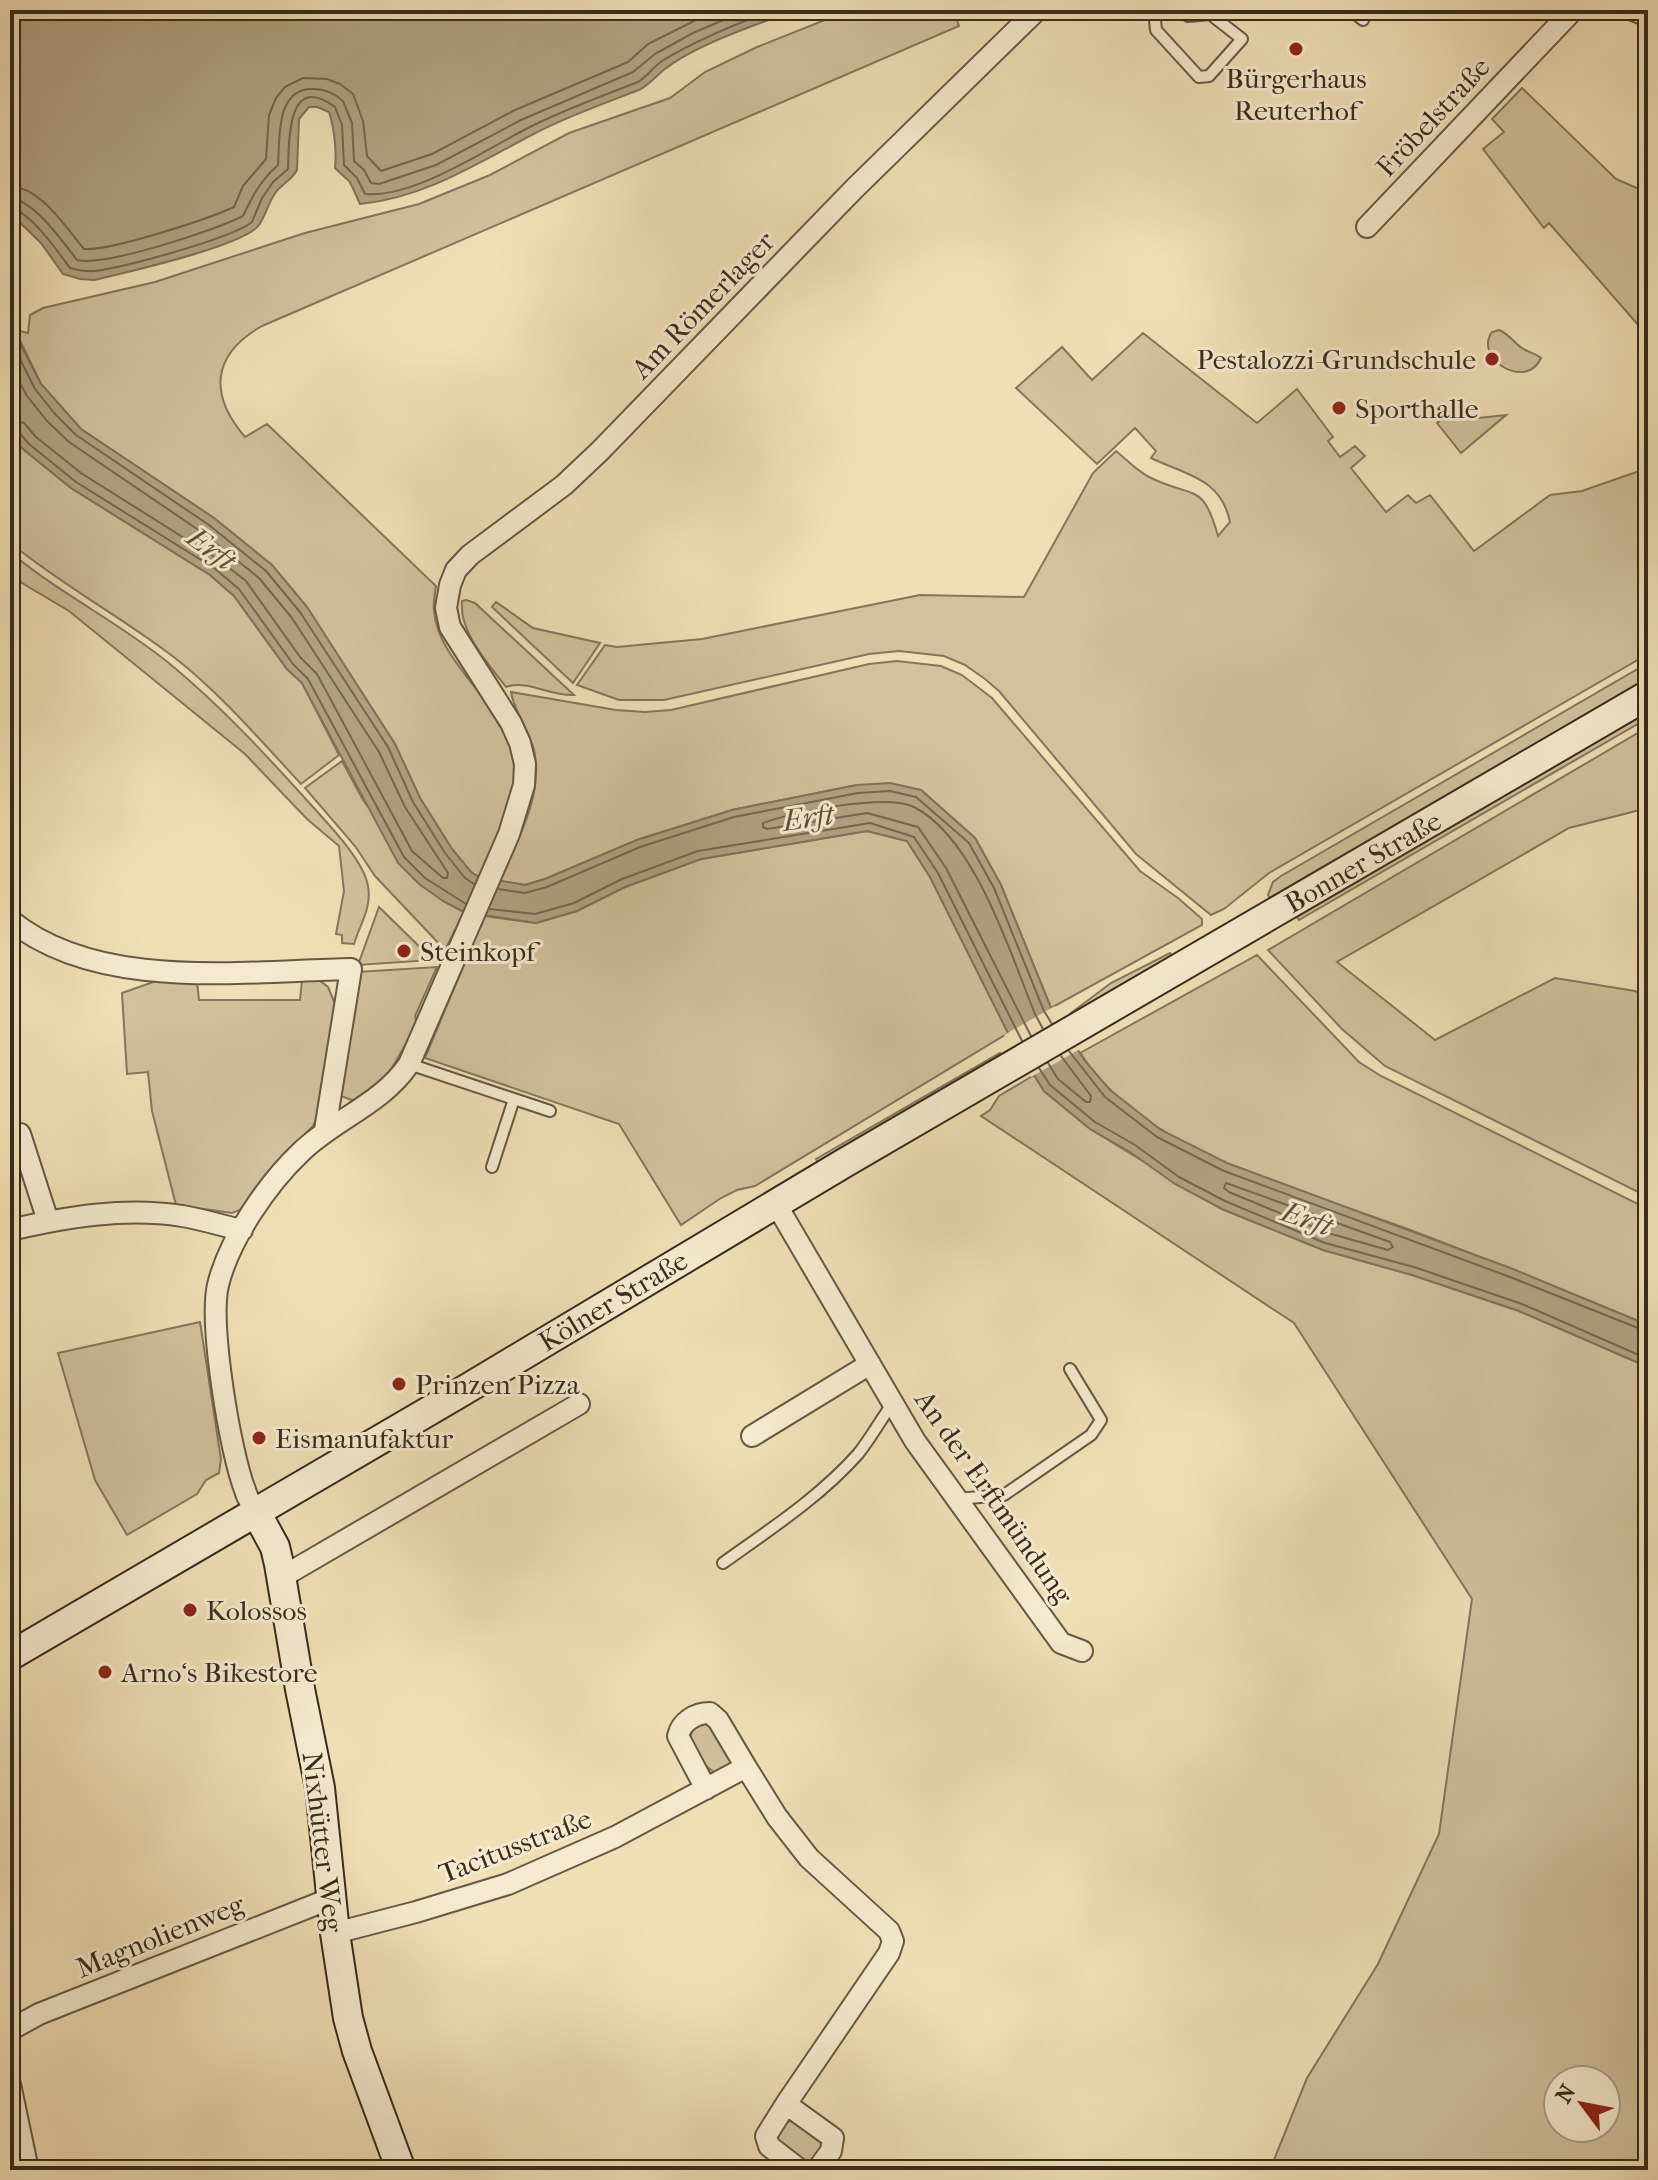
<svg xmlns="http://www.w3.org/2000/svg" width="1658" height="2180" font-family="'IM FELL French Canon',serif">
  <style>
    .green { fill: #d1c19c; stroke: #84765e; stroke-width: 2; fill-rule: evenodd }
    .water { fill: #b1a282; stroke: #80735a; stroke-width: 2 }
    .pier { fill: #f0dfb5 }
    .lines { fill: none; stroke-linecap: round; stroke-linejoin: round }
    .shore { stroke: #746750; stroke-width: 2 }
    .lane-casing { stroke: #655944; stroke-width: 14 }
    .street-casing { stroke: #655944; stroke-width: 24 }
    .secondary-casing { stroke: #372c1f; stroke-width: 32 }
    .lane { stroke: #f5eacf; stroke-width: 10 }
    .street { stroke: #f5eacf; stroke-width: 20 }
    .secondary { stroke: #f5eacf; stroke-width: 28 }
    .poi-dot { fill: #8f2418; stroke: #f5eacf; stroke-width: 3 }
    .labels { text-anchor: middle; dominant-baseline: central; stroke-width: 6; stroke-linejoin: round; paint-order: stroke }
    .poi-label { font-size: 28px; fill: #372c1f; stroke: #f5eacf; text-anchor: start }
    .street-label { font-size: 28px; fill: #372c1f; stroke: #f5eacf }
    .water-label { font-size: 30px; font-style: italic; fill: #5c4f3d; stroke: #f5eacf }
  </style>
  <rect width="100%" height="100%" fill="#f0dfb5"/>
  <filter id="stains"><feTurbulence type="fractalNoise" baseFrequency=".0025" numOctaves="4"/><feColorMatrix values="0 0 0 0 .2 0 0 0 0 .09 0 0 0 0 .02 0 0 0 .5 -.17"/></filter>
  <radialGradient id="worn" r=".72"><stop offset=".6" stop-color="#630" stop-opacity="0"/><stop offset="1" stop-color="#630" stop-opacity=".3"/></radialGradient>
  <path class="green" d="M850,10H953L959,26L262,326C211,355 209,395 245,437L267,424L436,586C435,593 433,602 434,610C437,668 521,712 515,779C512,813 492,846 479,877L471,872L452,849L420,798L395,744L307,607L272,565L214,518L81,429L41,384L15,330L28,333L30,315L43,308L155,282L305,233L419,204L490,175L569,133L670,98L705,72L757,47Z
    M1522,88L1616,179L1648,193L1647,335L1549,223L1544,228L1483,149L1504,132L1492,119Z
    M1499,330C1509,334 1513,342 1522,348C1529,353 1534,352 1541,358C1527,391 1473,359 1492,332Z
    M1143,333L1257,423L1297,389L1333,437L1328,441L1340,457L1355,446L1365,456L1351,468L1386,512L1408,495L1416,503L1430,495L1474,551L1550,495L1582,491L1648,468V654L1269,873L1224,909L1211,915L1136,854L999,691L985,679L965,665L944,656L899,651L869,654L664,700H619L577,685L605,645L617,647L702,639L920,595L1024,597L1093,473L1116,451C1127,460 1138,472 1151,478C1195,499 1203,482 1218,536L1230,522C1221,478 1186,475 1151,458L1156,451L1135,428L1097,464L1016,388L1062,347L1092,380Z
    M1449,413L1478,418L1506,415L1461,453L1437,423Z
    M10,433L23,449L71,488L210,575L234,596L287,669L302,683L339,755L301,784C263,743 219,692 175,658C123,618 65,587 13,545L10,542Z
    M10,552C60,594 120,623 170,664C222,707 268,757 313,807C330,826 364,861 368,886C372,908 360,924 354,944L342,943V935L336,934L344,891L339,846L307,819L245,754L69,611L22,583L10,570Z
    M466,600L475,603L574,695C551,697 528,679 506,687C488,663 459,633 462,601Z
    M496,602L533,628L600,643L573,683L492,607Z
    M897,661L941,666L962,675L992,698L1140,871L1178,898L1202,919V925L1051,1008L1001,885L975,838L921,790L857,785L732,810L637,840L545,879L525,885L499,881C517,841 544,796 534,750C529,730 514,712 511,692L616,710L645,712L671,710L869,664Z
    M1648,663V682L1327,869L1270,898L1268,895L1273,882L1281,876Z
    M1648,712V718L1299,920L1297,917Z
    M1648,727V808L1569,828L1337,962L1435,1040L1555,978L1635,991L1648,997V1197L1385,1066L1342,1029L1268,950Z
    M342,761L363,800L443,901L464,912L445,950L375,876L355,846L305,788Z
    M867,831L907,841L930,877L1008,1033L755,1186L737,1190L721,1198L681,1225L619,1124L425,1058L484,916L536,923L577,911L625,887L701,859Z
    M379,907L433,960L358,965Z
    M1170,953L1174,958L1074,1018L1071,1013L1111,983Z
    M1257,955L1359,1062L1381,1076L1648,1209V1325C1567,1292 1487,1259 1405,1228C1298,1188 1146,1155 1080,1053Z
    M437,967L415,1016L417,1025L386,1078L357,1102L341,1096L339,1088L357,972Z
    M306,977L319,980L328,987L336,1006L317,1117L313,1126L274,1165L240,1210L232,1213L176,1205L152,1111L148,1072L127,1074L122,993L156,981H197L199,1000H300L302,980Z
    M1000,1053L1003,1059L818,1162L816,1159Z
    M1034,1075L1044,1091L1090,1129L1222,1209L1323,1250L1412,1275L1519,1311L1648,1367V2170H1270L1307,2078L1378,1964L1439,1834L1472,1599L1294,1323L981,1116L990,1110L999,1096ZM1558,2080H1606V2128H1558Z
    M200,1322L221,1459L219,1473L206,1480L197,1494L127,1535L95,1480L58,1353Z
    M709,1721L732,1759L729,1767L715,1773L706,1766L690,1738L694,1726Z
    M794,2119L821,2141C822,2152 815,2160 807,2166L777,2144L776,2135L786,2123Z"/>
  <path class="water" d="M10,10H796C758,24 697,44 665,69C656,76 651,83 641,89C603,104 563,118 526,138C473,166 422,198 360,204L350,182L335,168C337,152 334,127 329,112L317,107H309L299,119L297,170C292,180 282,184 276,192C268,203 266,215 259,225C245,246 123,273 94,280L80,279L63,274L41,243L10,213Z
    M10,324L41,384L81,429L214,518L272,565L307,607L395,744L420,798L452,849L471,872L479,877L525,885L545,879L637,840L732,810L857,785L890,783L921,790L975,838L1001,885L1051,1008L1085,1061L1110,1090L1161,1130L1227,1163L1513,1269L1648,1325V1367L1519,1311L1412,1275L1323,1250L1222,1209L1175,1184L1130,1152L1090,1129L1044,1091L1008,1033L930,877L907,841L867,831L701,859L625,887L577,911L536,923L464,912L443,901L419,884L398,863L302,683L287,669L234,596L210,575L71,488L23,449L10,433Z"/>
  <path class="pier" d="M1055,1006L1082,1048L1031,1077L1004,1035Z"/>
  <g class="lines">
    <path class="shore" d="M10,186C42,188 65,227 84,249C111,251 208,219 234,207L243,186L266,159L269,115L276,98L285,87L303,78L327,79L340,84L353,94L363,121L367,156L381,171L432,154L515,110L628,62L648,44L716,10
      M10,198C34,200 62,241 77,260C104,267 216,230 243,216C253,195 261,180 278,165C280,139 275,87 314,89C326,89 335,94 343,101L352,123L354,161L364,170L371,183L379,184L436,165L521,120L633,72L655,54L693,33L747,10
      M10,208C30,211 58,252 70,268C78,270 86,272 95,271C125,267 230,239 252,222L262,198L273,182L288,169C289,141 287,71 335,107L342,125L344,165L357,178L365,194C413,198 482,152 524,130C560,111 600,97 638,82C648,76 653,67 662,61C696,40 736,24 773,10
      M10,339L35,389L55,414L76,435L209,525L266,571L300,612L388,747L413,802L445,853L465,878L474,884
      M10,365L27,396L47,421L69,442L203,533L259,578L292,618L379,752L405,807L448,873L447,878H443L412,851L317,674L300,657L246,581L219,560L81,473L36,437L24,423L10,419
      M10,429L18,431L29,444L76,482L214,568L239,589L293,664L308,679L404,857L425,878L466,904
      M498,889L525,893L547,887L640,847L734,817L858,793L890,791L916,797L969,843L994,888L1044,1011L1052,1024
      M490,909L535,914L574,903L622,879L698,851L870,823L914,837L938,873L1022,1041
      M1031,1036L946,868L918,827L867,813L767,829L763,827V823C793,812 886,793 914,807C975,838 1010,953 1035,1014L1043,1029
      M1069,1051L1105,1097L1157,1137L1224,1171L1510,1277L1648,1332
      M1048,1063L1058,1079L1086,1102H1090L1091,1096L1061,1056
      M1039,1068L1050,1085L1095,1122L1135,1145L1179,1177L1225,1201L1325,1243L1414,1267L1522,1304L1648,1359
      M1226,1183L1390,1242L1393,1247L1388,1250L1328,1233L1229,1192L1224,1188Z"/>
    <g class="lane-casing">
      <path id="lane" d="M1154,10L1156,30L1199,77L1209,76L1242,39L1210,14L1188,16L1179,10
        M1351,10L1363,20
        M409,1064L550,1111
        M492,1167L514,1099
        M957,1499L1004,1495L1091,1435L1101,1420L1070,1369
        M723,1563C769,1530 820,1497 858,1454C871,1438 881,1419 893,1403"/>
    </g>
    <g class="street-casing">
      <path id="street" d="M1633,10L1648,16
        M1367,227L1573,10
        M10,920C98,992 244,971 351,969L325,1130
        M20,1134L48,1221
        M776,1204L915,1441L1061,1643L1082,1651
        M10,1230C66,1217 125,1207 182,1216C202,1219 222,1226 242,1230
        M752,1436L870,1364
        M256,1512C252,1505 247,1498 245,1490C230,1452 209,1324 218,1285C229,1240 267,1184 301,1152C335,1119 382,1104 409,1064L509,834L524,785L525,764L520,743L511,723L450,627L446,608L450,585L456,570L470,555L564,485L600,451L854,189L1037,10
        M282,1577L579,1404
        M706,1789L678,1736C681,1722 695,1713 710,1713L718,1720L746,1767
        M335,1933L416,1912L508,1884L615,1837L746,1767L777,1817L809,1858L889,1931L893,1941L889,1953L786,2104L833,2138L831,2151L817,2170
        M10,2030L39,2014L332,1898
        M10,2084L28,2170
        M786,2104L766,2136L769,2146L800,2170"/>
    </g>
    <g class="secondary-casing">
      <path id="secondary" d="M256,1512L275,1547L279,1564L300,1689L320,1788L335,1933L348,2018L357,2051L401,2170
        M10,1656L458,1394L846,1162L1648,695"/>
    </g>
    <use href="#lane" class="lane"/>
    <use href="#street" class="street"/>
    <use href="#secondary" class="secondary"/>
  </g>
  <g class="poi-dot">
    <circle cx="1296" cy="49" r="8"/>
    <circle cx="1492" cy="359" r="8"/>
    <circle cx="1339" cy="408" r="8"/>
    <circle cx="404" cy="951" r="8"/>
    <circle cx="399" cy="1384" r="8"/>
    <circle cx="259" cy="1438" r="8"/>
    <circle cx="190" cy="1610" r="8"/>
    <circle cx="105" cy="1672" r="8"/>
  </g>
  <g class="labels">
    <g class="poi-label">
      <text x="1296" y="78" text-anchor="middle">Bürgerhaus<tspan x="1296" dy="32">Reuterhof</tspan></text>
      <text x="1476" y="359" text-anchor="end">Pestalozzi-Grundschule</text>
      <text x="1355" y="408">Sporthalle</text>
      <text x="420" y="951">Steinkopf</text>
      <text x="415" y="1384">Prinzen Pizza</text>
      <text x="275" y="1438">Eismanufaktur</text>
      <text x="206" y="1610">Kolossos</text>
      <text x="121" y="1672">Arno‘s Bikestore</text>
    </g>
    <g class="street-label">
      <text transform="translate(1433 117) rotate(-47)">Fröbelstraße</text>
      <text transform="translate(703 305) rotate(-46)">Am Römerlager</text>
      <text transform="translate(1363 862) rotate(-30)">Bonner Straße</text>
      <text transform="translate(613 1301) rotate(-31)">Kölner Straße</text>
      <text transform="translate(994 1497) rotate(55)">An der Erftmündung</text>
      <text transform="translate(323 1842) rotate(83)">Nixhütter Weg</text>
      <text transform="translate(515 1846) rotate(-21)">Tacitusstraße</text>
      <text transform="translate(160 1936) rotate(-22)">Magnolienweg</text>
    </g>
    <g class="water-label">
      <text transform="translate(211 549) rotate(36)">Erft</text>
      <text transform="translate(808 818) rotate(-8)">Erft</text>
      <text transform="translate(1307 1219) rotate(19)">Erft</text>
    </g>
  </g>
  <rect width="1658" height="2180" fill="none" stroke="#f0dfb5" stroke-width="40"/>
  <rect x="12" y="12" width="1634" height="2156" fill="none" stroke="#372c1f" stroke-width="4"/>
  <rect x="20" y="20" width="1618" height="2140" fill="none" stroke="#372c1f" stroke-width="2"/>
  <g transform="translate(1582 2104) rotate(302)"><circle r="38" fill="#f5eacf" stroke="#a99e89" stroke-width="2"/>
  <path d="M0-6L14 30L0 20L-14 30Z" fill="#8f2418"/>
  <text y="-12" font-size="22" font-weight="bold" text-anchor="middle" fill="#372c1f">N</text>
  </g>
  <rect width="100%" height="100%" filter="url(#stains)"/>
  <rect width="100%" height="100%" fill="url(#worn)"/>
</svg>
